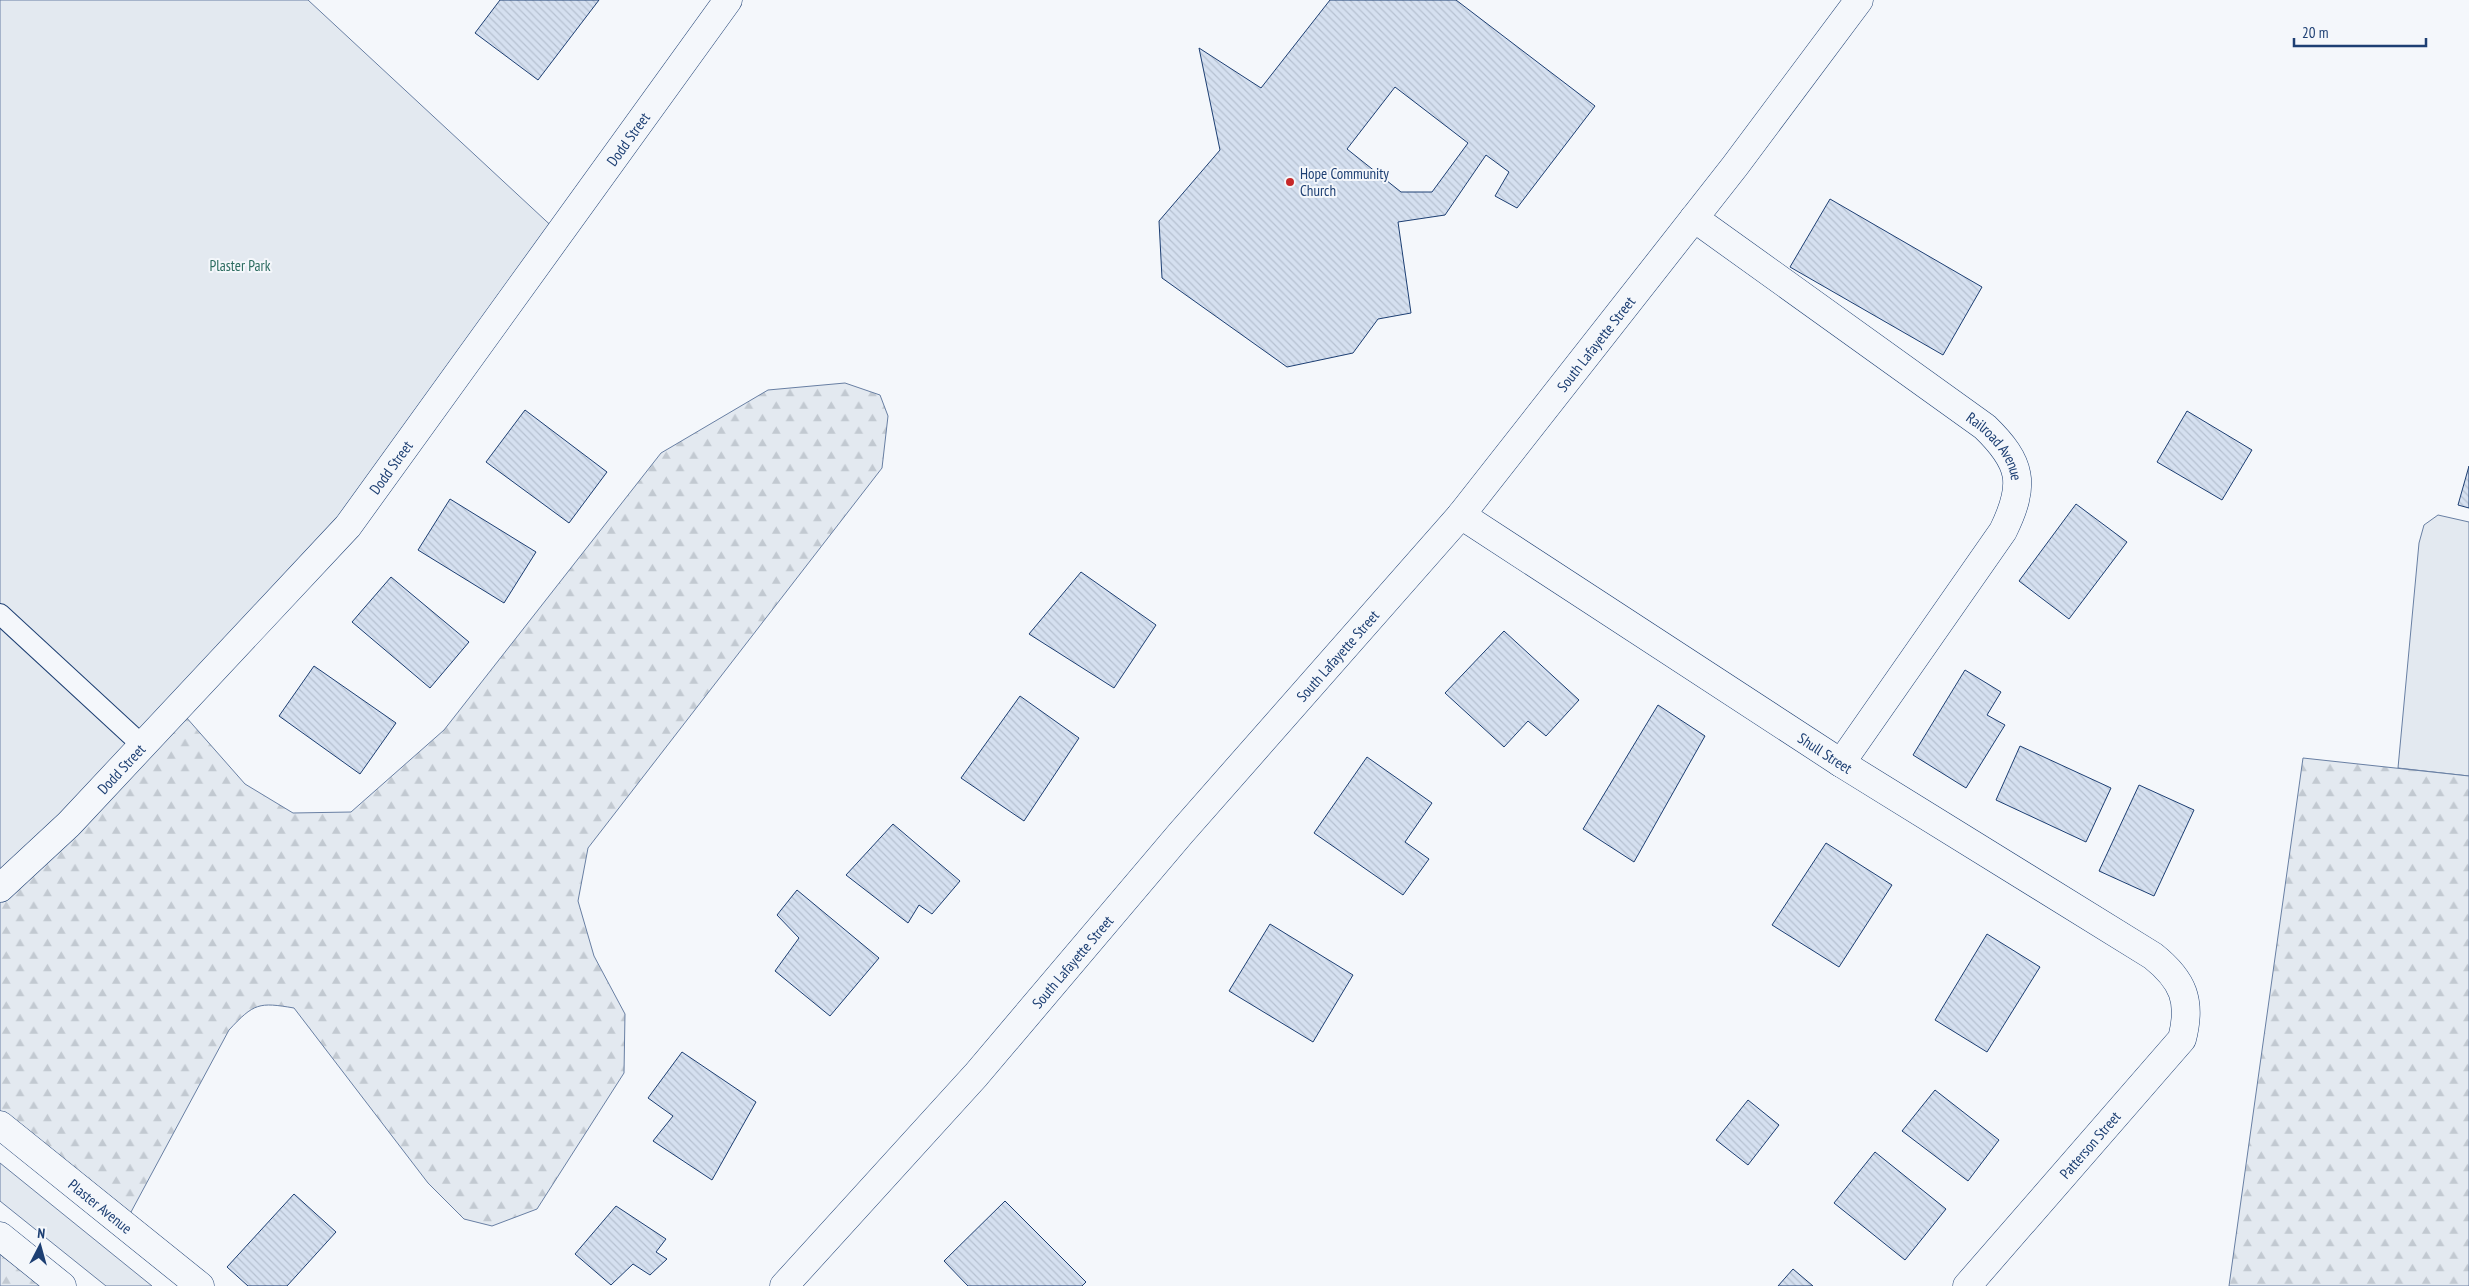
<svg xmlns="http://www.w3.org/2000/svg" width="2469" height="1286" font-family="'PT Sans Narrow',sans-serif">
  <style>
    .green { fill: #e3e9f0; stroke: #687fa3 }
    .forest { fill: url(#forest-firs); stroke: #687fa3 }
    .building { fill: url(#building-back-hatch); stroke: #1d3f73; fill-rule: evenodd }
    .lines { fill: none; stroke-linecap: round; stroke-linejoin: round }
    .service-casing { stroke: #1d3f73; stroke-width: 22 }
    .minor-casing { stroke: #1d3f73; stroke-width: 29 }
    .primary-casing { stroke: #1d3f73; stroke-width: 29 }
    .service { stroke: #f4f7fb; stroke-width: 20 }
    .minor { stroke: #f4f7fb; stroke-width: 28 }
    .primary { stroke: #f4f7fb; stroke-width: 28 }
    .poi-dot { fill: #c62828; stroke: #f4f7fb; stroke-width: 2 }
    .labels { text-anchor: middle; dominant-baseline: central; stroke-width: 4; stroke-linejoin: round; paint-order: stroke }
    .street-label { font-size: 15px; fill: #1d3f73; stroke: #f4f7fb }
    .poi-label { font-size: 15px; fill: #1d3f73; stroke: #f4f7fb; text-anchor: start }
    .park-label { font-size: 15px; fill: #2c6c60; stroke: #f4f7fb }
  </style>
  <defs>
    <pattern id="forest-firs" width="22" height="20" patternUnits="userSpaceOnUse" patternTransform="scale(1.25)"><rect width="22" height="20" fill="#e3e9f0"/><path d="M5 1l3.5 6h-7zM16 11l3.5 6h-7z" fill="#c2c9d1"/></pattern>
    <pattern id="building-back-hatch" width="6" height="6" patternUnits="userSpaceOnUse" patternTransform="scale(1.25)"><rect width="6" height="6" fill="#d5e0f0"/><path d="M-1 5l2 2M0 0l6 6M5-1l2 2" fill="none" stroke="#b6c1d1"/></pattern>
  </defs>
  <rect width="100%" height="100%" fill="#f4f7fb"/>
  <path class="green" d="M0,0H308L559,233L348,526L0,888Z
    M2438,515L2469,522V776L2398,768L2419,543L2424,525Z
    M0,1163L152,1286H106L0,1201Z"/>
  <path class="forest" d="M845,383L880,395L888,416L882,468L588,848L578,901L594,956L625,1014L624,1073L537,1209L492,1226L464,1219L428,1183L294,1008C259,1002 254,1003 229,1030L124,1225L0,1125V888L178,708L245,784L293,813L351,812L444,730L661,453L768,390Z
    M2303,758L2469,776V1286H2229Z
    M0,1236L62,1286H0Z"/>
  <path class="building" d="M500,0H599L538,80L475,33Z
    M1330,0H1456L1595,106L1517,208L1495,196L1509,172L1486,155L1445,215L1398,222L1411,313L1378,319L1353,353L1287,367L1162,278L1159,221L1220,150L1199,48L1261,88ZM1395,87L1468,143L1432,192H1401L1347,149Z
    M1830,199L1982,287L1943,355L1790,267Z
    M525,410L607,472L569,523L486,462Z
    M2187,411L2252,450L2222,500L2157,462Z
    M2469,466V508L2458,505Z
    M450,499L536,552L504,603L418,550Z
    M2076,504L2127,542L2069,619L2019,581Z
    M1081,572L1156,625L1114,688L1029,634Z
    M391,577L469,642L430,688L352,622Z
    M1504,631L1579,700L1546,736L1528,721L1504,747L1445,693Z
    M314,666L396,723L360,774L279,716Z
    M1965,670L2001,692L1987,715L2005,725L1966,788L1913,755Z
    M1020,696L1079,738L1024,821L961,778Z
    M1658,705L1705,736L1634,862L1583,829Z
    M2020,746L2111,788L2086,842L1996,800Z
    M1367,757L1432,803L1405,842L1429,859L1403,895L1314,833Z
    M2139,785L2194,810L2154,896L2099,871Z
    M893,824L960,881L932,914L919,905L908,923L846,875Z
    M1826,843L1892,885L1839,967L1772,925Z
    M797,890L879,958L830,1016L775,971L799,938L777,915Z
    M1270,924L1353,975L1313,1042L1229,991Z
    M1987,934L2040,967L1987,1052L1935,1020Z
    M682,1052L756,1102L712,1180L653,1141L673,1116L648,1098Z
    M1935,1090L1999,1140L1968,1181L1902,1131Z
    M1748,1100L1779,1125L1748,1165L1716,1140Z
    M1875,1152L1946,1209L1905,1260L1834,1203Z
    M294,1194L336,1232L287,1286H248L227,1267Z
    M1005,1201L1086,1282L1082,1286H968L944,1261Z
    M616,1206L666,1239L656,1252L667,1259L650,1275L633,1264L611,1285L575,1254Z
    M1793,1269L1813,1286H1778Z"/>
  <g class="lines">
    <g class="service-casing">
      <path id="service" d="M0,614L143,746"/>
    </g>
    <g class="minor-casing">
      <g id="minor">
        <path id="s1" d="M1694,218L1985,427C2022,463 2026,484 2003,531L1841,763"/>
        <path id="s2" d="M1461,515L1841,763L2153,956C2183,980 2192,1001 2182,1039L1967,1286"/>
        <path id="s3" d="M0,888L69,824L348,526L728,0"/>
        <path id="s4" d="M0,1125L200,1286"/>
        <path d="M0,1236L62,1286"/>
      </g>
    </g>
    <g class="primary-casing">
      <g id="primary">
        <path id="s5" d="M784,1286L976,1075L1181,833L1461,515L1735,166L1859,0"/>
      </g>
    </g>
    <use href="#service" class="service"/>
    <use href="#minor" class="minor"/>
    <use href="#primary" class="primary"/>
  </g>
  <circle class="poi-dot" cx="1290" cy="182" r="5"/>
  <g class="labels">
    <g class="street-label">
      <text stroke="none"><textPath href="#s3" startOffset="980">Dodd Street</textPath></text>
      <text stroke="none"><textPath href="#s5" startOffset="1244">South Lafayette Street</textPath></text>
      <text stroke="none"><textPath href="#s1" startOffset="380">Railroad Avenue</textPath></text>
      <text stroke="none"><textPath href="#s3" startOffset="575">Dodd Street</textPath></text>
      <text stroke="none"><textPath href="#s5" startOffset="839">South Lafayette Street</textPath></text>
      <text stroke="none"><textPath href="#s2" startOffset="435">Shull Street</textPath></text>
      <text stroke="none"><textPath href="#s3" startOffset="170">Dodd Street</textPath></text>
      <text stroke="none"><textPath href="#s5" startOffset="434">South Lafayette Street</textPath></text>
      <text transform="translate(2090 1145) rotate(-49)">Patterson Street</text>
      <text stroke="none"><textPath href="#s4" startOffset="129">Plaster Avenue</textPath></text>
    </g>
    <g class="poi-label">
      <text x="1300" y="173">Hope Community<tspan x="1300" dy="17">Church</tspan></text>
    </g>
    <g class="park-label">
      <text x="240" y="265">Plaster Park</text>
    </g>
  </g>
  <g transform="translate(40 1246) rotate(6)" stroke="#f4f7fb" stroke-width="4" paint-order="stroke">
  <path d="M0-4L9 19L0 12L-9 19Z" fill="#1d3f73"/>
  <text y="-8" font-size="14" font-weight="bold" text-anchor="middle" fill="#1d3f73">N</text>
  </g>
  <path d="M2294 38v8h132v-8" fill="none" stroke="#1d3f73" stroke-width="2.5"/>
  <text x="2302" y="38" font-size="15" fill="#1d3f73" stroke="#f4f7fb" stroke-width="4" paint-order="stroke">20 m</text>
</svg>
